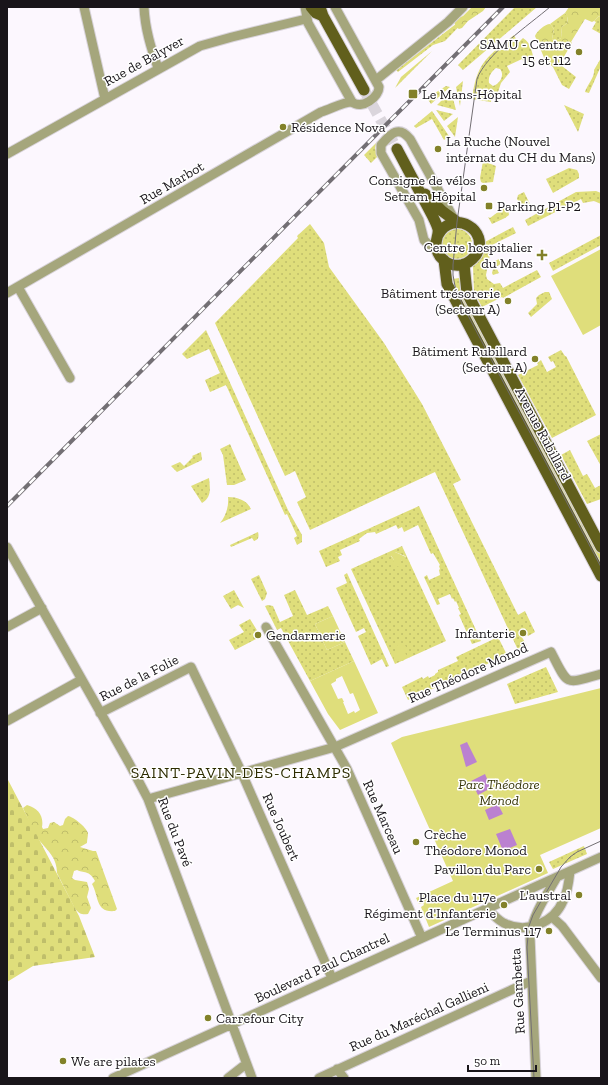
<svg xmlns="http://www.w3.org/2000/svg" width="608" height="1085" font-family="'Zilla Slab',serif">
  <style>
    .grass { fill: url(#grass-dots); fill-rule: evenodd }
    .forest { fill: url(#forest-crowns) }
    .cemetery { fill: url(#cemetery-stones) }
    .green { fill: #dfde7b; fill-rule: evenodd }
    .water { fill: #bb81d0 }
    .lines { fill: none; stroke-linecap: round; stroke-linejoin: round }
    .major-tunnel { stroke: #dad5dc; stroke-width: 11; stroke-dasharray: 11 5.5; stroke-linecap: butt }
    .minor-casing { stroke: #d8d3da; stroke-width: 11 }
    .major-casing { stroke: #d8d3da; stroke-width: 13 }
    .minor { stroke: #a5a67c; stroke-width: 9 }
    .major { stroke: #615f1c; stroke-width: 11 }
    .tram { stroke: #736f74; stroke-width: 1 }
    .rail-casing { stroke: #736f74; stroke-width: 4 }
    .rail { stroke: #fff; stroke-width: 2.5; stroke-dasharray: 8; stroke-linecap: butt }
    .poi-dot { fill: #828129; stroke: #fff; stroke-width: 1.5 }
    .labels { text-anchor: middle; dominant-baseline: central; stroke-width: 3; stroke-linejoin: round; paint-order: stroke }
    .poi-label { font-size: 14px; fill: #19151a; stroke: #fff; text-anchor: end }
    .street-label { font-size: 14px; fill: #19151a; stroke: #fff }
    .park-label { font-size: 14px; font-style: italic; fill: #383709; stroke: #fff }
    .quarter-label { font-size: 16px; letter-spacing: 1px; fill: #2d2c01; stroke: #fff }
  </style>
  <defs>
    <pattern id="grass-dots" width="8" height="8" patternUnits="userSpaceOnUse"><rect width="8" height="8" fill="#dfde7b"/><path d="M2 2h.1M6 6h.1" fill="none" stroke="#bfbe6a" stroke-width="1.8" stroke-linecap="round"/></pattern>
    <pattern id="forest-crowns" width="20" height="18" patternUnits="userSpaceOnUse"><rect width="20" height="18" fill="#dfde7b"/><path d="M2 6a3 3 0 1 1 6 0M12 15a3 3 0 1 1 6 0" fill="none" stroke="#bfbe6a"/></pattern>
    <pattern id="cemetery-stones" width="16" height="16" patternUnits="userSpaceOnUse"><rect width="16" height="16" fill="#dfde7b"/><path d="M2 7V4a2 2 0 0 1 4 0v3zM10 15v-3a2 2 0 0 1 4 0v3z" fill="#bfbe6a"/></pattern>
  </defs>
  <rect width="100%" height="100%" fill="#fcf7fe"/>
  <path class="grass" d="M478,7L445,41L433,45L398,72L396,70Z
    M515,7H537L463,70L458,65Z
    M565,13L568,16L567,23L562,27L561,38L556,41L552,39L554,29L550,24Z
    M599,16L601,17V34L592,29L596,22L594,21Z
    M514,35L518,43L523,38C532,44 531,52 535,61L526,65L522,59L507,66L510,72L501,83L498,92L492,93L491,102L472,99C477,62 486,58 514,35ZM496,68L500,69C505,75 500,84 493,86L489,83C488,77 491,72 496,68Z
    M432,51L395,88L401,77Z
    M601,58V66L589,93L585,92C587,85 595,77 594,70Z
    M562,66L576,77L569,89L562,85L553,67Z
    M463,81L460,106L456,87Z
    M446,86L450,87L431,104L427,98Z
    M451,91L456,110L437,105Z
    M564,105L584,114L578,132Z
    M436,110L453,114L444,121Z
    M432,111L449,136L444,140L432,119L416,128L414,126Z
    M458,117L455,137L447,126Z
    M377,142L375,148L378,156L371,163L364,155Z
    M483,161L496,166L493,182L483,183L481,182L480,178Z
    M569,168L577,170L579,174V178L553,193L546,179Z
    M596,191L601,193V204L594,201L583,203L581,199L528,226L525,220L576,192Z
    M524,192L530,204L525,206L520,204L517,199L518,195Z
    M501,207H506L508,209L509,215L505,218L492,224L488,217L490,218L502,209Z
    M310,224L324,243L329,267L384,343L422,404L461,480L453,484L518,615L525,611L535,632L528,636L524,629L519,632L527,646L518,650L435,472L310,530L297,502L306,497L295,471L285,476L215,323L298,238L297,236Z
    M513,227L516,233L492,245L495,252L490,254L486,275L487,279L494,284L500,283L503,288L537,270L541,277L503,298L502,297L482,307L474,292L473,266L482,257L485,242Z
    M442 244a15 15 0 1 1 30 0a15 15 0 1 1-30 0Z
    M601,235V245L553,271L549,263Z
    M499,259L502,263L496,267L499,273L493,275L492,273L495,261Z
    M459,278L464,294L469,304L601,554V569L457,294L453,279Z
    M545,292H549L552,299L531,317L528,313L537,304L536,298L539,295Z
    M206,330L288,510L302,535V542L297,545L294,538L297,536L287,514L285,515L226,385L210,392L205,380L220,373L209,349L187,359L182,354Z
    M561,350L565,356H566L596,415L552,438L518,375L538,365L537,363L541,360L547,372L556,367L553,361L551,362L548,357Z
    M601,434V466L587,441Z
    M230,444L246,480L234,485H227L223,455L220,449Z
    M570,450L583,476L587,474L595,488L601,485V499L587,504L561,455Z
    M201,452L202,460L177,472L171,466L180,462L184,466L193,457L192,456Z
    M209,478C210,488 212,497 202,503L191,486Z
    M228,497C237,497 247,500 251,509L220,523C226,516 229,506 228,497Z
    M419,506L481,641L472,644L459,615L461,614L458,608H459L456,601L455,602L453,598L452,599L450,594L438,599L440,604L437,605L424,577L427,575L429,580L440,575L439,570L440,569L439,566L440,565L433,553L431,554L418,525L404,532L402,527L398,529L396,525L376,534L375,532L367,533L359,539L360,541L340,550L342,555L338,557L340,561L326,567L319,551Z
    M258,532C259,536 259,540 254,541L252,538L231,547L230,545Z
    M402,546L446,641L395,664L351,569ZM395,552L405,556L406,557L401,561L394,560L391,556Z
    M347,573L389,666L386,667L382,659L371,665L358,636L366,632L364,628L356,632L336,588L347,583L344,575Z
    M259,575L267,593L265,599L262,601L251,579Z
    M234,590L244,608L238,605L231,609L223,596Z
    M295,590L307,615L328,606L333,616L315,624L327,650L345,642L354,661L310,681L281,628L277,630L265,606L268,605L273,606L280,622L293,616L284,595Z
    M250,619L258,632L253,634L256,639L235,650L229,640L244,632L239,625Z
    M498,637L507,655L408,700L402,687L422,677L423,679L428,676L429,678L435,675V674L438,672V670L458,661L456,657Z
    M546,667L558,692L515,704L507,684Z
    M584,846L587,854L553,869L549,862Z"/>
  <path class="forest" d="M472,7H486L483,11L468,21L462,28L459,29L456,27L454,22L456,19L463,16Z
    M569,7H601V17L599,16L594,21L592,22L585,19L571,42L572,43L562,60L564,62L562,66L553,67L545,60L535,36C537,31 545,24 550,24L554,29L552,39L556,41L561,38L562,27L567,23L568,17L565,13Z
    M27,805C38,808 44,816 42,827L43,829L48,828L50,823L54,822L60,826L63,825L65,819L68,816C74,817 86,827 88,833C88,836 87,840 87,843L80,847L93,851H96L117,909L115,911C95,913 99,896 92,884L95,881C89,870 86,874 77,870L74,871L72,878L75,880L87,882L89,889L87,897L91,908L88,914C82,915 80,914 75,909L57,873C57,858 48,851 39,840C32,831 28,818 23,808Z"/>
  <path class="cemetery" d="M7,778L79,916L95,957L33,966L7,982Z"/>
  <path class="green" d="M601,249V325L583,335L551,276Z
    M392,552H395L406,557L405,560L401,561L399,567L392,564L394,560L390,554Z
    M333,616L345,642L327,650L315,624Z
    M398,643L406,646L404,651L407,656L403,661L394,659V656L393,655L394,651L396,652L398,650L396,649Z
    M354,661L378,713L340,730L328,714L310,681ZM342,676L350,694L353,693L360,710L355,713L354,711L348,714L343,702H344L342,698L338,699L331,684L336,681V679Z
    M601,688V828L540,855L548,873L429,927L421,907L424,905L423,903L419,904L416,898L453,881L391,743L402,737Z"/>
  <path class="water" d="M467,742L477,762L466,767L460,745Z
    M485,774L491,788L478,795L471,781Z
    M498,804L503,814L489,820L485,810Z
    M510,829L517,845L503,851L496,834Z"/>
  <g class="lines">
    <path class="major-tunnel" d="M364,90L397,149"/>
    <g class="minor-casing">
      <path id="minor" d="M84,7L105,99
        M144,7C145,29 151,48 158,68
        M305,7L308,23L352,102C362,110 379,97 379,87L335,7
        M376,80L448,22L463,7
        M7,154L200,46L232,37L306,19
        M436,247L428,244L424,240L419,220L381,153V145C390,135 398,124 410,139L447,206L454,219
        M18,287L70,378
        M7,293L321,112C331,109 343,102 352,102
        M7,547L129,763L148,799L252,1078
        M7,627L42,608
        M266,627L347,769L422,938
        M100,713L191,667L240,769L332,978
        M7,721L81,680
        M148,799L335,747L551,652C569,687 564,684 601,674
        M487,909C493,914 498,921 506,924C528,934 554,922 563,901C568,892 569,881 570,871
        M552,917L562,926L601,978
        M337,1069L344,1078
        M113,1078L601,857
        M228,1078L246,1064
        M319,1078L531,981
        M536,1078L530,936C533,914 546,896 557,877"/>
    </g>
    <g class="major-casing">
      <path id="major" d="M311,7L316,13L323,16
        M320,7L323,16L364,90
        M397,149L433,217C435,221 437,225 438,229C439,234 436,239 436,244C436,257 448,267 461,265C467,264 472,260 476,255C491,230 453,208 438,235
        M425,194L442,211L457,222
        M444,260L447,284L601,576
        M464,264L467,293L601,547"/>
    </g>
    <use href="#minor" class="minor"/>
    <use href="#major" class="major"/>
    <path class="tram" d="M550,7C529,25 486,54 477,79L457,222L453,265V275L455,286L462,304L601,567
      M534,1078L527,947L529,926L533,915L561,867L570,857L577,852L601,841"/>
    <g class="rail-casing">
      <path id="rail" d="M7,506L503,7"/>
    </g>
    <use href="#rail" class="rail"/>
  </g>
  <g class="poi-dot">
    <circle cx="579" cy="52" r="4"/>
    <rect x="408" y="89" width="10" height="10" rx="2"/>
    <circle cx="283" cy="127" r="4"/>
    <circle cx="438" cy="149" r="4"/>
    <circle cx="484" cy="188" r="4"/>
    <rect x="485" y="202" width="8" height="8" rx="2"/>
    <path d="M540 249h4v4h4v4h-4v4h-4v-4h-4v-4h4z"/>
    <circle cx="508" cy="301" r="4"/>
    <circle cx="535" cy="359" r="4"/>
    <circle cx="523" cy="633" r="4"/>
    <circle cx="258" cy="635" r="4"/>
    <circle cx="416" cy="842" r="4"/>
    <circle cx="539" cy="869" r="4"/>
    <circle cx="579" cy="895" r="4"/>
    <circle cx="504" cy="905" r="4"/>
    <circle cx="549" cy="931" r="4"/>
    <circle cx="208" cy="1018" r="4"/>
    <circle cx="63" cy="1061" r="4"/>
  </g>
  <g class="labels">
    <g class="poi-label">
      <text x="571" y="44">SAMU - Centre<tspan x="571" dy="16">15 et 112</tspan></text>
      <text x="422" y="94" text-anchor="start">Le Mans-Hôpital</text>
      <text x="291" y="127" text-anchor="start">Résidence Nova</text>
      <text x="446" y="141" text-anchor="start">La Ruche (Nouvel<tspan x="446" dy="16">internat du CH du Mans)</tspan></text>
      <text x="476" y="180">Consigne de vélos<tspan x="476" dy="16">Setram Hôpital</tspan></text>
      <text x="497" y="206" text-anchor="start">Parking P1-P2</text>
      <text x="533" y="247">Centre hospitalier<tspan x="533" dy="16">du Mans</tspan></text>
      <text x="500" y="293">Bâtiment trésorerie<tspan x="500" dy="16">(Secteur A)</tspan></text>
      <text x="527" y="351">Bâtiment Rubillard<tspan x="527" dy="16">(Secteur A)</tspan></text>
      <text x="515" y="633">Infanterie</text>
      <text x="266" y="635" text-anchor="start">Gendarmerie</text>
      <text x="424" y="834" text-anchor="start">Crèche<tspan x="424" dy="16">Théodore Monod</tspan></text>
      <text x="531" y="869">Pavillon du Parc</text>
      <text x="571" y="895">L'austral</text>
      <text x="496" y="897">Place du 117e<tspan x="496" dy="16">Régiment d'Infanterie</tspan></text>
      <text x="541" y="931">Le Terminus 117</text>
      <text x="216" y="1018" text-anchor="start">Carrefour City</text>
      <text x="71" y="1061" text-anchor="start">We are pilates</text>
    </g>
    <g class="street-label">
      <text transform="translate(144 61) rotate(-29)">Rue de Balyver</text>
      <text transform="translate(172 183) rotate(-30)">Rue Marbot</text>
      <text transform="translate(543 434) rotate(62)">Avenue Rubillard</text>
      <text transform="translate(468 673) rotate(-24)">Rue Théodore Monod</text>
      <text transform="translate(139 678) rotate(-27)">Rue de la Folie</text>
      <text transform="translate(383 817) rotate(66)">Rue Marceau</text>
      <text transform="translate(281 827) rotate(66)">Rue Joubert</text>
      <text transform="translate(175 832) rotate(69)">Rue du Pavé</text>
      <text transform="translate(322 968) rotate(-25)">Boulevard Paul Chantrel</text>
      <text transform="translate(518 991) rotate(-93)">Rue Gambetta</text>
      <text transform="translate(419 1017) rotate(-24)">Rue du Maréchal Gallieni</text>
    </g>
    <g class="park-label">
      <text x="499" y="784">Parc Théodore<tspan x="499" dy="16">Monod</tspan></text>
    </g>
    <g class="quarter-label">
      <text x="241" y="772">SAINT-PAVIN-DES-CHAMPS</text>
    </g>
  </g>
  <rect width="608" height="1085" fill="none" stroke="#19151a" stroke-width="16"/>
  <path d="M468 1065v6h68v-6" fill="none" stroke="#19151a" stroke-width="2"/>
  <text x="474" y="1065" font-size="12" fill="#19151a" stroke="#ffffff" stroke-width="3" paint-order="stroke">50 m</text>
</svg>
